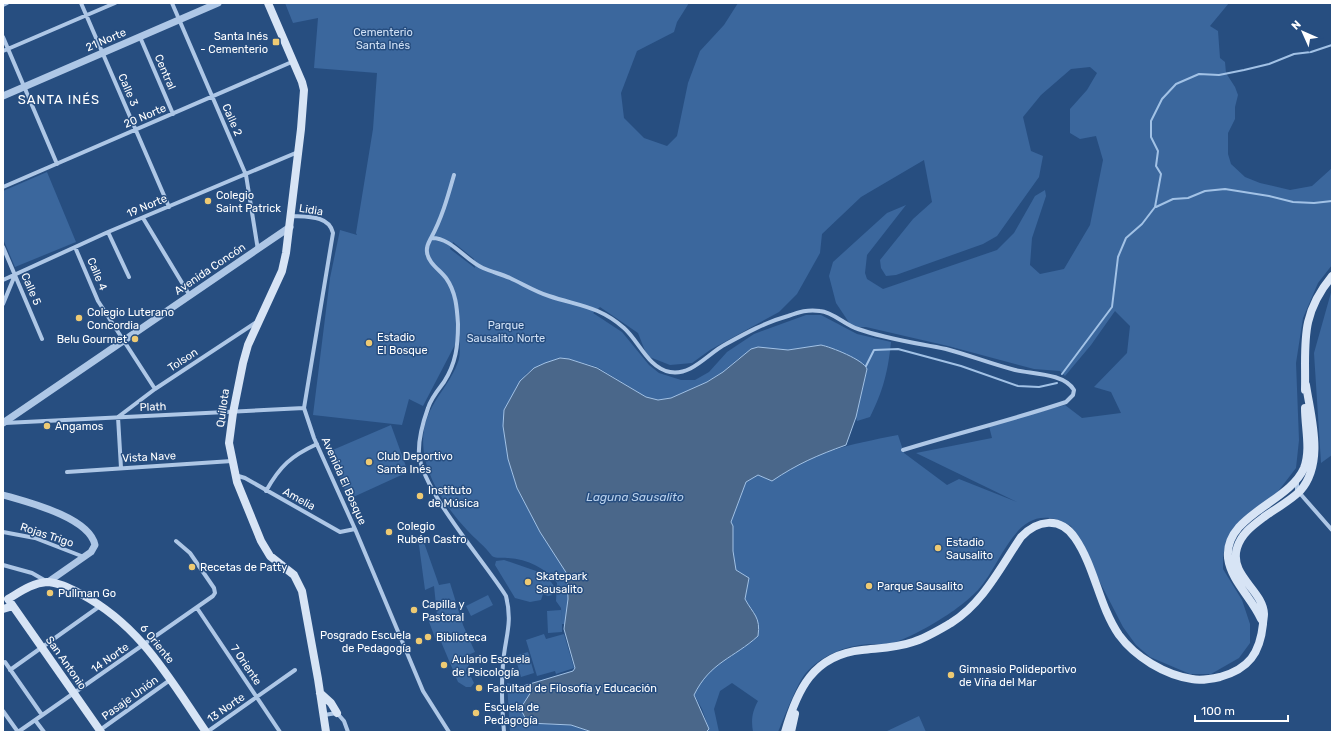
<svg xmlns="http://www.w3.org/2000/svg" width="1335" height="735" font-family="Rubik,sans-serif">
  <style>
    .green { fill: #3b679d; fill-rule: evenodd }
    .water { fill: #4a678a; stroke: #a2c2e6 }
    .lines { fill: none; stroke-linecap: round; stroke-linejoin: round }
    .stream { stroke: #a2c2e6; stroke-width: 2 }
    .minor { stroke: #aec7e6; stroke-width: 4 }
    .tertiary { stroke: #aec7e6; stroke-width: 7 }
    .secondary { stroke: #d7e4f5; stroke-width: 8 }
    .poi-dot { fill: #eeca73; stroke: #274e80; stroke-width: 1.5 }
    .labels { text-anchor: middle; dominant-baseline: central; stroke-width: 3; stroke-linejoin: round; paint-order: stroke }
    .park-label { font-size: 11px; fill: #d1e1f5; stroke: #274e80 }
    .poi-label { font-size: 11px; fill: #fff; stroke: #274e80; text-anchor: start }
    .street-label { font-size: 11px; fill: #fff; stroke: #274e80 }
    .water-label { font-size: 12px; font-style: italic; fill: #b9d1ed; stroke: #274e80 }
    .quarter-label { font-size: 13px; letter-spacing: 1px; fill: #fff; stroke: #274e80 }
  </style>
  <rect width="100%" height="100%" fill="#274e80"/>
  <path class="green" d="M285,3H689L677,22L674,32L637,51L621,93L624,118L644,138L667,146L677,136L688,83L700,51L724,25L738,3H1229L1210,26L1218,31L1220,58L1225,62L1226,73L1235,87L1238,95L1235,107V119L1228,133V154L1231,164L1245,177L1260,183L1290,190L1312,186L1332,168V265L1318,283L1303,318L1296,363L1299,440L1296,468L1273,498L1241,520L1229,536L1223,555V569L1242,600L1250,624V643L1239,658L1211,674H1190L1150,657L1136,645L1123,627L1071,526C1017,495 1005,560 978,590C972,596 964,603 957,608C943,619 913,636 896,642C888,645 877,644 869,644C844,646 822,655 805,674C797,684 784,718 778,732H753C751,720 752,712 758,701L732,683L720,691L714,709L719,732H706L709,729L702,709L694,694C711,660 733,659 758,636C761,617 753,614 745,599L749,578L736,570L733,551V526L731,522L746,482L758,475L772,481C815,451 847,445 898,435L904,453L947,485L959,479L1017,502L916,453L992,438L989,426L1065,405L1082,418L1121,413L1111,392L1094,387L1127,353L1130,326L1115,311L1091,345L1065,376L1060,371L1034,369L948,346L866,327H852L836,303L829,276L833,262L887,213L906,205L867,255L865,273L867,279L883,289L997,250L1014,233L1035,196L1045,190L1046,196L1032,238L1030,265L1040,274L1064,269L1090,225L1103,160L1096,136L1080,139L1070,133V109L1087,90L1097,73L1090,67L1071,69L1041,95L1023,117L1031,151L1043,156L1039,177L997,236L983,244L896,275L886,276L881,268L880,260L913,219L932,202L924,160L861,197L822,234L820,253L797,294L779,312L710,350L692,363L670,365L647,356L638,333L600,307L593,313L622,332L649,365L659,373L681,380H695L709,372L727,352L754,334L806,315H821L857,334L891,342C888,372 883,391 870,417L857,421L856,417L867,370L821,345L789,350H776L739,358L723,372L707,382L671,398L658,400L646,397L597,367L569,359L560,358L534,368L526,374L504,410L503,426L508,459L517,488L540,532L566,571L568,599L565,624H562V632L548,633L547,611L561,610L562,623L561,608L556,601L557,583C546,568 527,559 507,558C502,557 497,559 492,556C485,546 475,539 467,530C437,498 408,450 432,407C440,392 452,379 458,362C461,355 459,343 460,335L423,406L409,399L402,425L313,415L330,278L340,230L357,235L356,233L373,129L377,73L314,68L318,18L293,23ZM453,242L474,259L475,268L450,249Z
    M47,172L76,242L15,267L3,239V191Z
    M1332,289V455L1321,463L1314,353Z
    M391,425L408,472L349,499L328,452Z
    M422,537L439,585L450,583L463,625L475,652L466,656L469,665L466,669V674L470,675L474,683L471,687H466L458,682L442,644L440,639L435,638L428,619L437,615L434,586L425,590L418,538Z
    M504,560L539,572V579L548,578L554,586L552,595L548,596L543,594L541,600L530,602L515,598L495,565L496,561Z
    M488,595L493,605L471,616L466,606Z
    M544,634L546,639L564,634L574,668L556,674L555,671L537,676L526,640Z
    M528,652L534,673L521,677L515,656Z
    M507,683L533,688L528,723L571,725L591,732H510Z
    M919,716L926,732H885Z"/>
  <path class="water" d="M821,345C831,347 864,360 867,369L856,417L846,445C818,455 797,464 772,481L758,475L746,482L731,522L733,526V551L736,570L749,578L745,599C753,614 761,617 758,636C734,658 710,662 694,695L709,729L706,732H592L571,725L528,723L521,710C523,701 530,697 532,688L523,686L573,671L575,668L564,629L568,599L567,574L540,532L517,488L508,459L503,426L504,410L520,381L534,368L545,363L560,358L569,359L597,368L646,397L658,400L671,398L707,382L723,372L751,349L758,347L788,350Z"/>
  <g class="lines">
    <path class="stream" d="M1156,207L1173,199L1188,198L1205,191L1225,189L1269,196L1293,202L1314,203L1332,201
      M866,366L874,350L898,349L961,366L1018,386L1039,387L1057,383
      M1062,374L1112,307L1118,257L1126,238L1142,224L1155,207L1161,174L1156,166L1158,151L1151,137V121L1162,99L1176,84L1199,74L1219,75L1244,70L1269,64L1294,54L1311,52L1332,45"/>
    <path class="minor" d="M81,3L169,207
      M172,3L246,175L258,250
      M3,5L7,3
      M3,37L57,164
      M140,37L173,114
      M3,51L115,3
      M454,175C448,196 442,218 431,238C429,242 426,246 427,252C428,263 440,270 446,278C456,292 457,308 458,324C458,346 456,363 444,382C438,390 431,398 428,408C423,422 418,439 419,455C424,493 484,561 506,596C513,624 505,637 503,664C501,686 502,709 504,732
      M3,187L294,61
      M291,216C307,217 329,215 333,233L304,408L314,438L355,529L423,691L449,732
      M143,218L190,296
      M108,232L129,277
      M431,238C451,237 466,261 483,268C492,272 501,274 510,278C523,284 536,292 549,296C579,306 599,306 624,328C639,341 648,368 670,372C692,376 708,353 726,344C746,333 766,322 788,316C799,312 808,309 820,311C833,312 845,325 858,329C886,339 917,343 946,349C969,355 991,364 1015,370C1032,374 1064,373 1074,390L1073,395L1066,402C1012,420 958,433 903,450
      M3,247L42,339
      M75,247L98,301L155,389
      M3,280L108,232L298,152
      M3,304L15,275
      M5,423L304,408
      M121,468L118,417L155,389L258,321
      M67,472L232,461
      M235,475L245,478L340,532L355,529
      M1297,481V490L1332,530
      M266,491C280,466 291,456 317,444
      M3,532L35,538L84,557
      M3,565L32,573L46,581
      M197,608L280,732
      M5,662L42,715
      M10,670L100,606
      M3,711L18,732
      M324,715L337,713L344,721L348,732
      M35,720L44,732
      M100,730L170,680
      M18,732L213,596L215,593L214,588L190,553L176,541
      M207,732L295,670"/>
    <path class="tertiary" d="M3,96L218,3
      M3,423L290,227
      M3,495C27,502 89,517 95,545L91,552L48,582"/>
    <path class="secondary" d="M268,3L302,82L304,90L301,129L286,253L282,271L248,345L243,363L233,413L229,443L237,482L261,541L270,556L294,575L302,591L318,679L326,732
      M1305,390C1306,344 1299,316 1332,276
      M3,609L13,606
      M1261,619C1252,598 1231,581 1228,558C1224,515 1289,503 1304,468C1311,450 1305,428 1305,408
      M320,693L331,703L337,713
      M101,732L8,599C20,592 32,583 47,582C58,582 71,589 81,594C141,626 169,678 206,732
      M785,732C797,690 813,655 862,650C879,648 896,648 913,642C926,638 939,630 951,623C983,603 1000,568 1021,537C1037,520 1060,516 1075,538C1095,567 1099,606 1119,635C1135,657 1165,675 1192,679C1201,681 1211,679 1220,677C1249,669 1260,653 1263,624C1263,621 1264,617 1264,614C1263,590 1229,576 1237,548C1241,534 1252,526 1264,517C1275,509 1290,501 1300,491C1325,463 1311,418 1306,385
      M791,732L795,714"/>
  </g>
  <g class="poi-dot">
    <rect x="272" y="38" width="8" height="8" rx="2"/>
    <circle cx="208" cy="201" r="4"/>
    <circle cx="79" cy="318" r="4"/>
    <circle cx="135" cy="339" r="4"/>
    <circle cx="369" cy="343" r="4"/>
    <circle cx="47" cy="426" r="4"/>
    <circle cx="369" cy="462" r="4"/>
    <circle cx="420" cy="496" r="4"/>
    <circle cx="389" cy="532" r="4"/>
    <circle cx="938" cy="548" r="4"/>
    <circle cx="192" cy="567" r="4"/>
    <circle cx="528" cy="582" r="4"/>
    <circle cx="869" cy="586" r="4"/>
    <circle cx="50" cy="593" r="4"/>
    <circle cx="414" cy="610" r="4"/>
    <circle cx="428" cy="637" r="4"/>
    <circle cx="419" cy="641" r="4"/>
    <circle cx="444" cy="665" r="4"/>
    <circle cx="951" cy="675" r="4"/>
    <circle cx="479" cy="688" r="4"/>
    <circle cx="476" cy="713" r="4"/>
  </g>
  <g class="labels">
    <g class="park-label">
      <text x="383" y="32">Cementerio<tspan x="383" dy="13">Santa Inés</tspan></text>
      <text x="506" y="325">Parque<tspan x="506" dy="13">Sausalito Norte</tspan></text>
    </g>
    <g class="poi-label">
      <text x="268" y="36" text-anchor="end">Santa Inés<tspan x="268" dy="13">- Cementerio</tspan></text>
      <text x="216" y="195">Colegio<tspan x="216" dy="13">Saint Patrick</tspan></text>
      <text x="87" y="312">Colegio Luterano<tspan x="87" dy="13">Concordia</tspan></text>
      <text x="377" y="337">Estadio<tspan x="377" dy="13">El Bosque</tspan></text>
      <text x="127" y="339" text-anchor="end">Belu Gourmet</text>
      <text x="55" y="426">Angamos</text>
      <text x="377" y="456">Club Deportivo<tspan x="377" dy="13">Santa Inés</tspan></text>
      <text x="428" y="490">Instituto<tspan x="428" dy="13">de Música</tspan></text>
      <text x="397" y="526">Colegio<tspan x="397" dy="13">Rubén Castro</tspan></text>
      <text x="946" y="542">Estadio<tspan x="946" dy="13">Sausalito</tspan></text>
      <text x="200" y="567">Recetas de Patty</text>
      <text x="536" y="576">Skatepark<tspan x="536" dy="13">Sausalito</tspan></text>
      <text x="877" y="586">Parque Sausalito</text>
      <text x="58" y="593">Pullman Go</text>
      <text x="422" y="604">Capilla y<tspan x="422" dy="13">Pastoral</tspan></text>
      <text x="411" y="635" text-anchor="end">Posgrado Escuela<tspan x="411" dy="13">de Pedagogía</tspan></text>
      <text x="436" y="637">Biblioteca</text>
      <text x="452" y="659">Aulario Escuela<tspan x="452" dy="13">de Psicología</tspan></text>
      <text x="959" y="669">Gimnasio Polideportivo<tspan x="959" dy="13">de Viña del Mar</tspan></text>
      <text x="487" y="688">Facultad de Filosofía y Educación</text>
      <text x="484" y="707">Escuela de<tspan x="484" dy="13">Pedagogía</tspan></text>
    </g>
    <g class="street-label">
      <text transform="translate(106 40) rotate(-23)">21 Norte</text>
      <text transform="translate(165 72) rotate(67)">Central</text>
      <text transform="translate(128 90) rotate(67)">Calle 3</text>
      <text transform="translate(145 116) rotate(-23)">20 Norte</text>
      <text transform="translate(232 120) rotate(66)">Calle 2</text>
      <text transform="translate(147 206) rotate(-23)">19 Norte</text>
      <text transform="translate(311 210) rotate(9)">Lidia</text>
      <text transform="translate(210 269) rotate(-34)">Avenida Concón</text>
      <text transform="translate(97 274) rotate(67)">Calle 4</text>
      <text transform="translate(31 289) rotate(67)">Calle 5</text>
      <text transform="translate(183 360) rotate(-33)">Tolson</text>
      <text transform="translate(153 407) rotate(-2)">Plath</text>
      <text transform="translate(223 408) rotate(-82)">Quillota</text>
      <text transform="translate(149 457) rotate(-3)">Vista Nave</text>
      <text transform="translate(344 481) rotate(66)">Avenida El Bosque</text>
      <text transform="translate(299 499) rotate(29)">Amelia</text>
      <text transform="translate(47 535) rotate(18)">Rojas Trigo</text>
      <text transform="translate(157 644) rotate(51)">6 Oriente</text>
      <text transform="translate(110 658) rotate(-35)">14 Norte</text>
      <text transform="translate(66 663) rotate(55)">San Antonio</text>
      <text transform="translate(246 665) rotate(56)">7 Oriente</text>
      <text transform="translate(130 698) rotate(-36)">Pasaje Unión</text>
      <text transform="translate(226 708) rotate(-35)">13 Norte</text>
    </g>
    <g class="water-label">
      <text x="635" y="497">Laguna Sausalito</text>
    </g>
    <g class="quarter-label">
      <text x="59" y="99">SANTA INÉS</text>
    </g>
  </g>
  <rect width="1335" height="735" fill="none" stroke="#ffffff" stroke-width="8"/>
  <g transform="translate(1303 32) rotate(315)" stroke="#274e80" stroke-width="3" paint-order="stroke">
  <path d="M0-3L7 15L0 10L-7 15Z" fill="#ffffff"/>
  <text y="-6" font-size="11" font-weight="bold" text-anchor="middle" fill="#ffffff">N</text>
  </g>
  <path d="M1195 715v6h93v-6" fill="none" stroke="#ffffff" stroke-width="2"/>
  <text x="1201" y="715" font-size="12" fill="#ffffff" stroke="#274e80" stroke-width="3" paint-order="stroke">100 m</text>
</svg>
